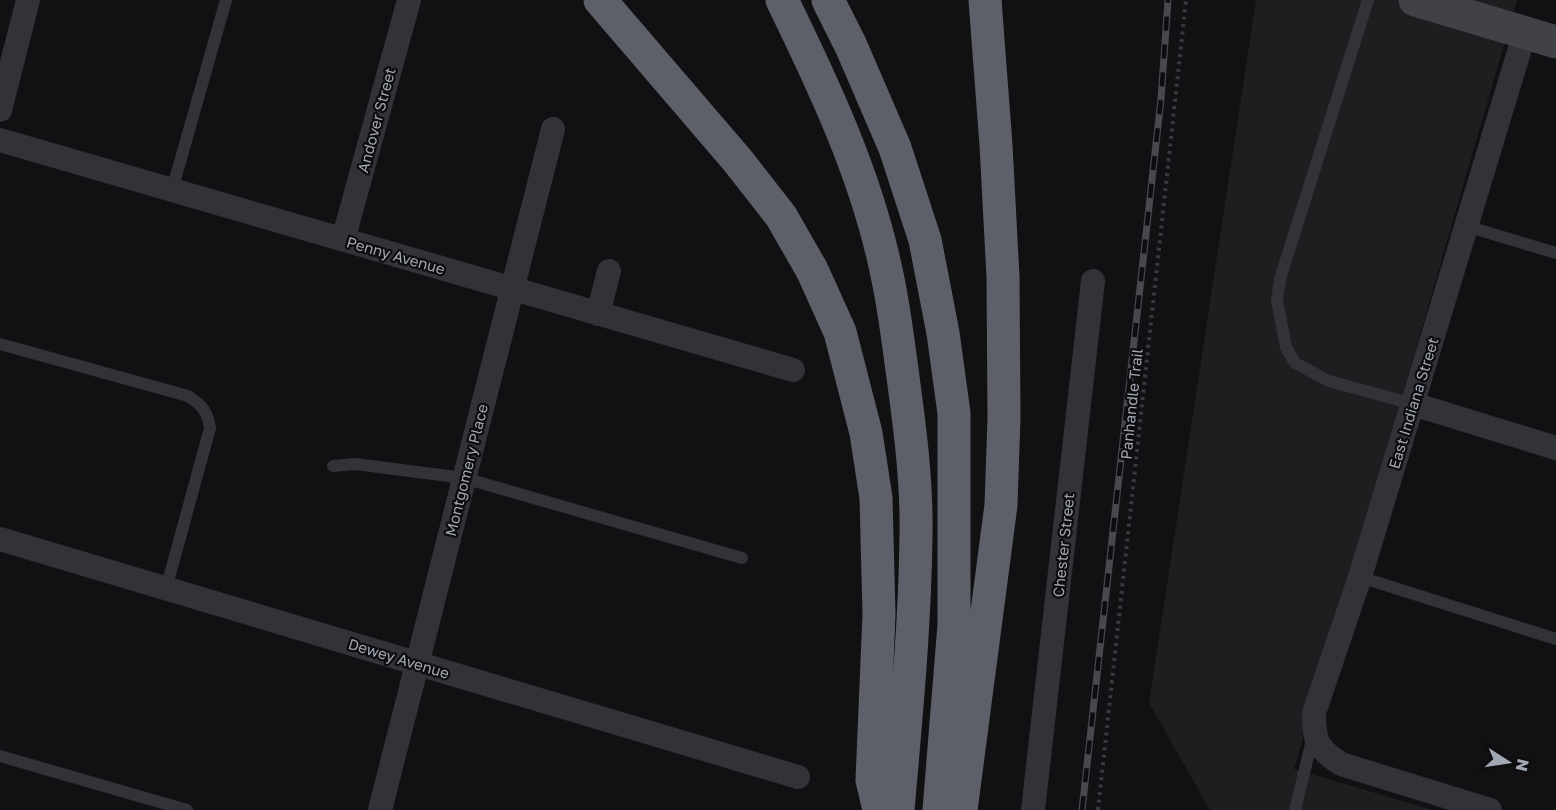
<svg xmlns="http://www.w3.org/2000/svg" width="1556" height="810" font-family="'Golos Text',sans-serif">
  <style>
    .built { fill: #1e1d20 }
    .lines { fill: none; stroke-linecap: round; stroke-linejoin: round }
    .path { stroke: #383a3f; stroke-width: 4; stroke-dasharray: 3 4.5; stroke-linecap: butt }
    .lane { stroke: #323338; stroke-width: 12 }
    .street { stroke: #323338; stroke-width: 24 }
    .secondary { stroke: #404248; stroke-width: 33 }
    .highway { stroke: #5e6069; stroke-width: 33 }
    .rail-casing { stroke: #47494f; stroke-width: 7 }
    .rail { stroke: #0d0c0e; stroke-width: 4.5; stroke-dasharray: 14; stroke-linecap: butt }
    .labels { text-anchor: middle; dominant-baseline: central; stroke-width: 4.5; stroke-linejoin: round; paint-order: stroke }
    .street-label { font-size: 15px; fill: #a2a7b4; stroke: #0d0c0e }
  </style>
  <rect width="100%" height="100%" fill="#111113"/>
  <path class="built" d="M1256,0H1517L1294,769L1433,810H1210L1149,703Z"/>
  <g class="lines">
    <path class="path" d="M1098,810L1186,0"/>
    <path class="lane" d="M1368,0L1280,279L1277,300L1286,347L1295,363L1329,381L1413,404
      M172,190L226,0
      M1466,226L1556,253
      M0,344L188,396C202,405 208,412 210,428L166,589
      M333,466L355,464L464,478L742,558
      M1360,577L1556,639
      M0,756L187,810
      M1295,810L1313,736"/>
    <path class="street" d="M0,110L28,0
      M0,140L793,370
      M343,240L409,0
      M598,314L609,271
      M1413,404L1556,448
      M0,539L798,777
      M380,810L553,129
      M1033,810L1093,281
      M1490,810L1341,764C1317,748 1314,742 1314,713L1360,577L1525,32"/>
    <path class="secondary" d="M1415,0L1556,42"/>
    <path class="highway" d="M600,0L738,161L781,216L812,270L840,332L866,433L876,498L879,614L872,780L879,810
      M782,0C824,86 866,175 886,270C894,305 898,341 903,377C910,429 917,482 916,535C915,627 906,718 898,810
      M828,0L851,46L895,148L925,240L943,333L954,413V625L939,810
      M961,810L1001,505L1004,418L1003,277L996,145L985,0"/>
    <g class="rail-casing">
      <path id="rail" d="M1082,810L1161,99L1168,0"/>
    </g>
    <use href="#rail" class="rail"/>
  </g>
  <g class="labels">
    <g class="street-label">
      <text transform="translate(376 120) rotate(-75)">Andover Street</text>
      <text transform="translate(396 255) rotate(16)">Penny Avenue</text>
      <text transform="translate(1413 403) rotate(-73)">East Indiana Street</text>
      <text transform="translate(1131 404) rotate(-84)">Panhandle Trail</text>
      <text transform="translate(466 470) rotate(-76)">Montgomery Place</text>
      <text transform="translate(1063 545) rotate(-84)">Chester Street</text>
      <text transform="translate(399 658) rotate(17)">Dewey Avenue</text>
    </g>
  </g>
  <g transform="translate(1508 762) rotate(102)" stroke="#0d0c0e" stroke-width="4.5" paint-order="stroke">
  <path d="M0-4.5L10 22L0 15L-10 22Z" fill="#a2a7b4"/>
  <text y="-9" font-size="16" font-weight="bold" text-anchor="middle" fill="#a2a7b4">N</text>
  </g>
</svg>
